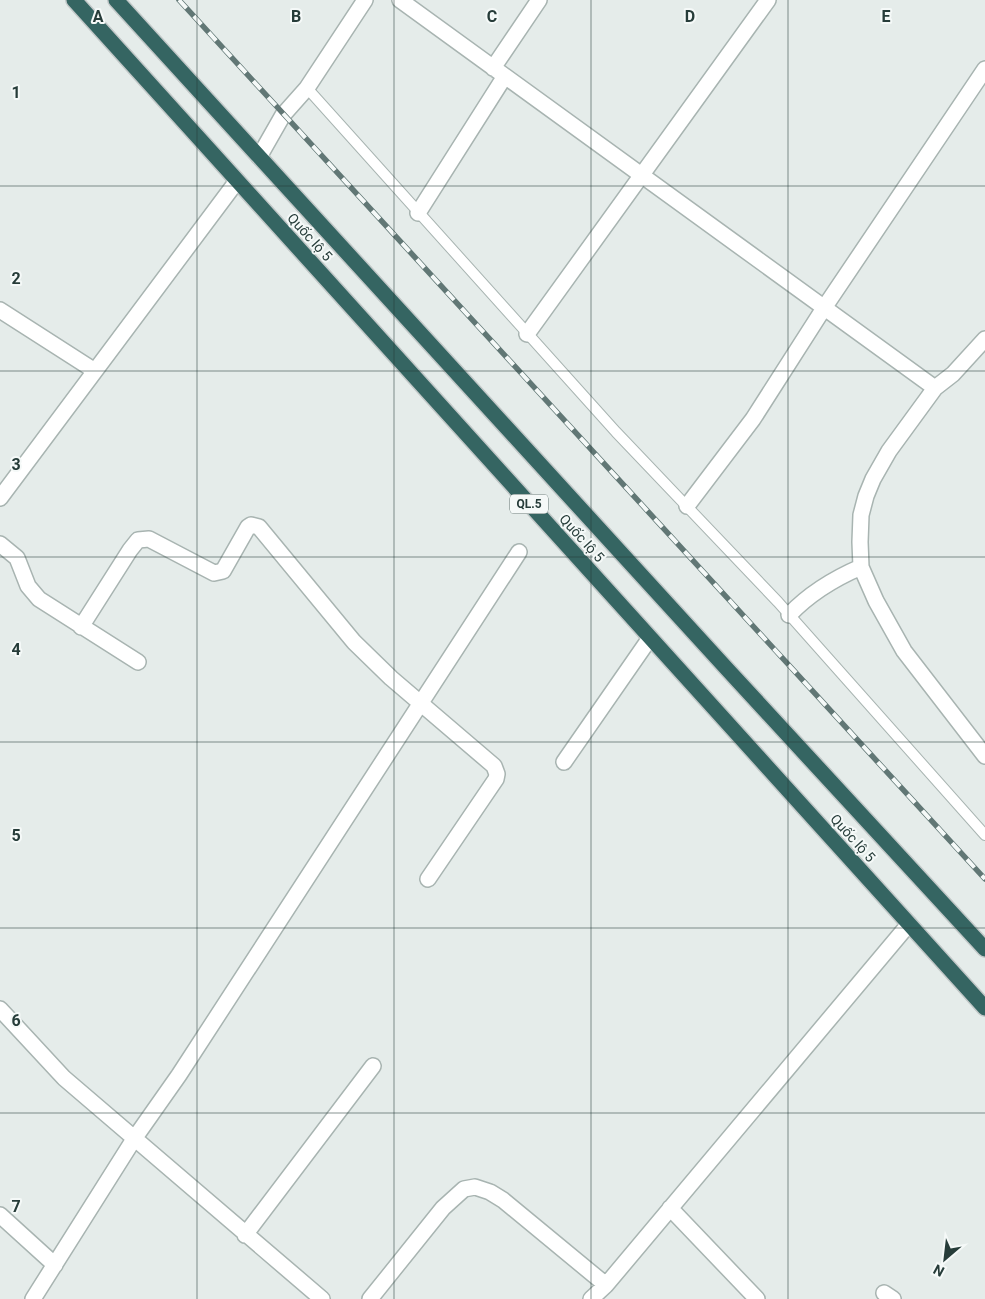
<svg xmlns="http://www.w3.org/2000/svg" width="985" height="1299" font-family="Roboto,sans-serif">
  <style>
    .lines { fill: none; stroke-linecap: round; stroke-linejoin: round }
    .lane-casing { stroke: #a8b4b1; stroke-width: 12 }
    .street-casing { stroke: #a8b4b1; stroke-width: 18 }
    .highway-casing { stroke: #c2c8c8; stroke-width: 18 }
    .lane { stroke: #fff; stroke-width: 10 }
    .street { stroke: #fff; stroke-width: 15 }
    .highway { stroke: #356562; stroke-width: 15 }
    .rail-casing { stroke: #617775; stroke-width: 5.5 }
    .rail { stroke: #f5f9f8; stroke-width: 4; stroke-dasharray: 11; stroke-linecap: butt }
    .grid { fill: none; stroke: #263c39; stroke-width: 1; stroke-opacity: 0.55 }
    .labels { text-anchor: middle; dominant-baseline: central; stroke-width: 4; stroke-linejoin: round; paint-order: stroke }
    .shield { fill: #f5f9f8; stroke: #647572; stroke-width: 1 }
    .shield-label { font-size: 12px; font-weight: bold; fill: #263c39 }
    .street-label { font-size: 14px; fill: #263c39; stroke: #f5f9f8 }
    .grid-label { font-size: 16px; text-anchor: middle; font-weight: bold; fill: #263c39; stroke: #f5f9f8; stroke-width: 4; stroke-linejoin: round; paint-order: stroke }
  </style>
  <rect width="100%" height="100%" fill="#e5ecea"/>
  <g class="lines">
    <g class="lane-casing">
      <path id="lane" d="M307,88L616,432L778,602L985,835"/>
    </g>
    <g class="street-casing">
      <path id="street" d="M400,0L935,388
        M493,68L539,0
        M259,157L283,115L307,88L365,0
        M418,213L505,76
        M0,310L95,371
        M527,334L768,0
        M985,339L953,374L935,388L889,451L873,479L866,496L861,515L860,542L861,567L876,601L904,651L985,756
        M0,498L237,181
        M687,506L753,419L824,308L985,69
        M0,544L17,558L28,586L39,599L138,662
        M789,615C810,593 833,579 861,567
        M81,627L130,550L138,540L149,539L214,573L223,571L248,527L251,525L259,527L354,642L391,678L494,766L497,774L496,779L428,879
        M564,762L650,638
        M0,1009L64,1078L322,1299
        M670,1208L757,1299
        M0,1215L55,1265
        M245,1235L373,1066
        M884,1293L893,1299
        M33,1299L134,1139L179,1075L519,552
        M370,1299L443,1208L464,1189L475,1187L490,1192L503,1200L606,1285
        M591,1299L606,1285L909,924"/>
    </g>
    <g class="highway-casing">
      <path id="highway" d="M74,0L985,1008
        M116,0L727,669L985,949"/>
    </g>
    <use href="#lane" class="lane"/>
    <use href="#street" class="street"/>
    <use href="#highway" class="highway"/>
    <g class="rail-casing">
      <path id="rail" d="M179,0L985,879"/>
    </g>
    <use href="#rail" class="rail"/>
  </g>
  <path class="grid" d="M197,0V1299M394,0V1299M591,0V1299M788,0V1299M0,186H985M0,371H985M0,557H985M0,742H985M0,928H985M0,1113H985"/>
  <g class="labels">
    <rect class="shield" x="510" y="494.5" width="38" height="19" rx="4"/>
    <g class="shield-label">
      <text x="529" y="504">QL.5</text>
    </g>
    <g class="street-label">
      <text transform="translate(310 237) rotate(48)">Quốc lộ 5</text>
      <text transform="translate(582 538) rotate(48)">Quốc lộ 5</text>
      <text transform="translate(853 838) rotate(48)">Quốc lộ 5</text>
    </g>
  </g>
  <g class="grid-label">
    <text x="98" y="22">A</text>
    <text x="296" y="22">B</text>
    <text x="492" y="22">C</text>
    <text x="690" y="22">D</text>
    <text x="886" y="22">E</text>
    <text x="16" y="98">1</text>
    <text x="16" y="284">2</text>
    <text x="16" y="470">3</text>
    <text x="16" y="655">4</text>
    <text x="16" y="841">5</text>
    <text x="16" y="1026">6</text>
    <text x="16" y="1212">7</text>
  </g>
  <g transform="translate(945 1259) rotate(208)" stroke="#f5f9f8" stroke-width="4" paint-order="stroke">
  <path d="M0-4L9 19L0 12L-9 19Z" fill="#263c39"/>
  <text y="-8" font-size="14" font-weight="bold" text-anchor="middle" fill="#263c39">N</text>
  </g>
</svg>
